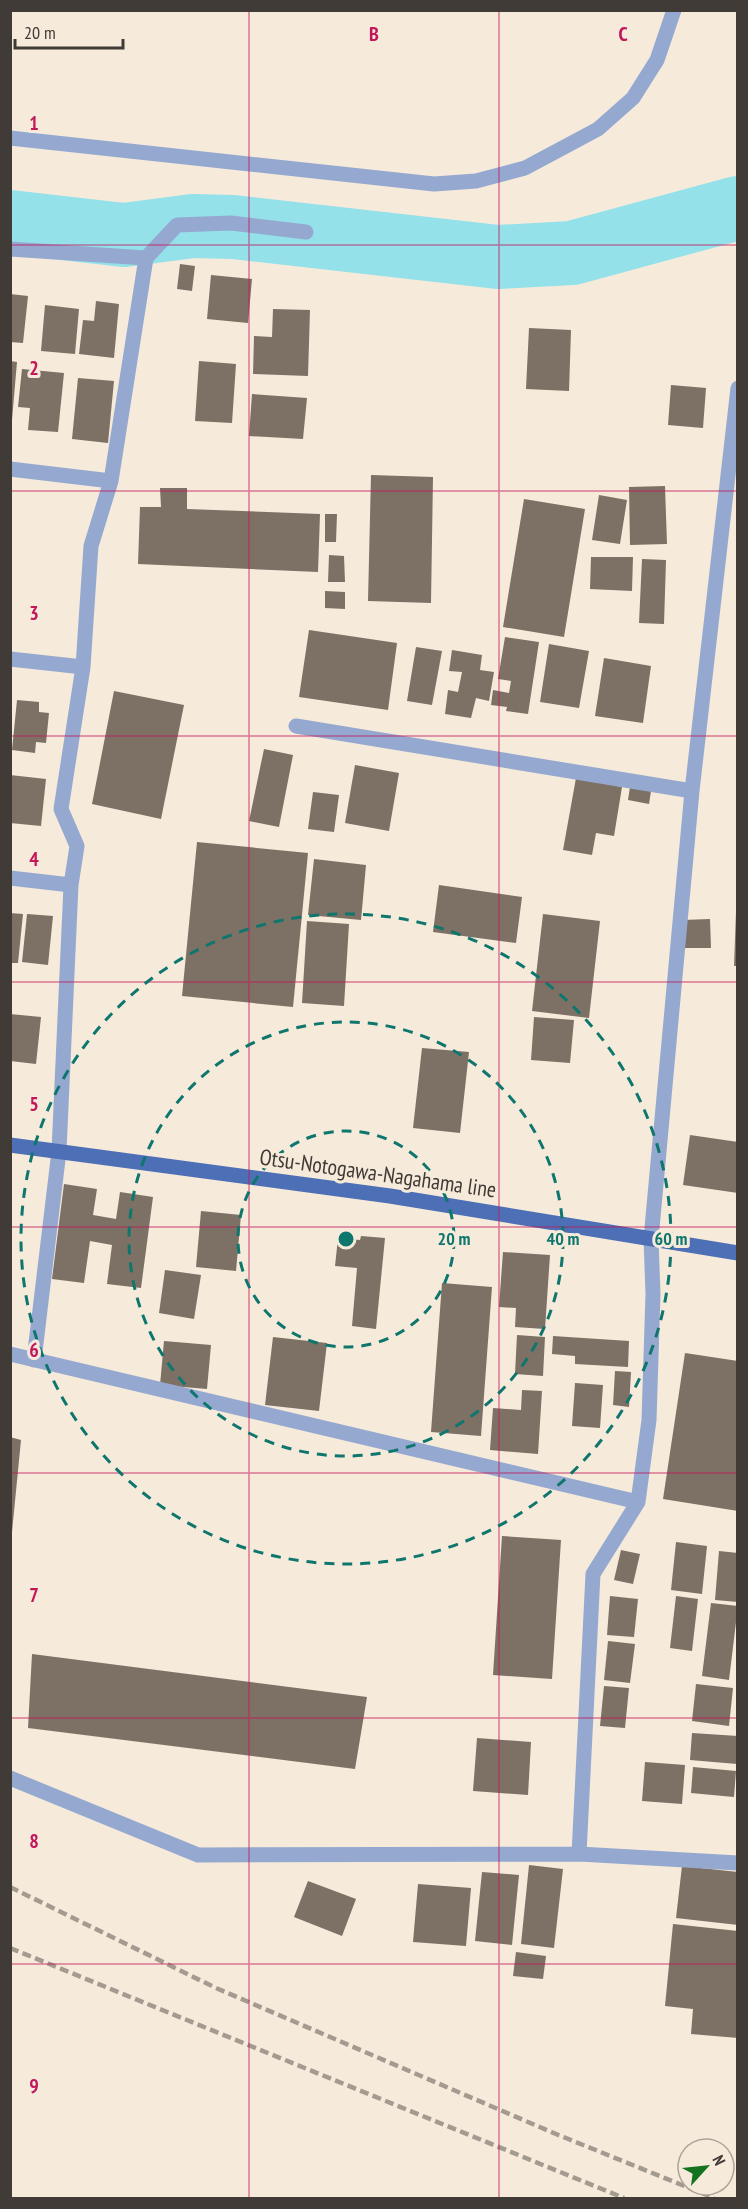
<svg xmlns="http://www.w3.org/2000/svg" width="748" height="2209" font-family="'PT Sans Narrow',sans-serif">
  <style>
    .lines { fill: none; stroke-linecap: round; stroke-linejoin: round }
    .river { stroke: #94e1ea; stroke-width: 64 }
    .building { fill: #7d7065 }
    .minor { stroke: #95a9d0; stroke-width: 15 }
    .major { stroke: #4c6fb5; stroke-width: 15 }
    .rail { stroke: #a49b90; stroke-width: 4.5; stroke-dasharray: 9 4.5; stroke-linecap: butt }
    .grid { fill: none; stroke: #c2185b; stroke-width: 1.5; stroke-opacity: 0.55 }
    .ring { fill: none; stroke: #0f766e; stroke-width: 3; stroke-dasharray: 10 8 }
    .labels { text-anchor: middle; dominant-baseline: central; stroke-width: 6; stroke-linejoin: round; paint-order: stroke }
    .street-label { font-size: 22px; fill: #403b36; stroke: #f6eadb }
    .grid-label { font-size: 20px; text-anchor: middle; font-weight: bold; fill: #c2185b; stroke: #f6eadb; stroke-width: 6; stroke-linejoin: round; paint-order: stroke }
    .centre { fill: #0f766e; stroke: #f6eadb; stroke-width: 3 }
    .ring-label { font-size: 18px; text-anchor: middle; font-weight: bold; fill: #0f766e; stroke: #f6eadb; stroke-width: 6; stroke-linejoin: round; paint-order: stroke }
  </style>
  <rect width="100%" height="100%" fill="#f6eadb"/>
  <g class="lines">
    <path class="river" d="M10,222L124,235L193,226L233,227L498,257L572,253L738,208"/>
  </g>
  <path class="building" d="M180,264L195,266L192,291L177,289Z
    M211,275L252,279L248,323L207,319Z
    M10,294L28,296L23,343L10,342Z
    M96,301L119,304L114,358L79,354L83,320L94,321Z
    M45,305L79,309L75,354L41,351Z
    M273,309L310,310L308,376L253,374L254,336L272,337Z
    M529,328L571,330L569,391L526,389Z
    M10,361L17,362L12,420L10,419Z
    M199,361L236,364L232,423L195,421Z
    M22,369L64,373L58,432L28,430L30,408L18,407Z
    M78,378L114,381L108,443L72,439Z
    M671,385L706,388L703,428L668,425Z
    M252,394L307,398L303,439L249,436Z
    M371,475L433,477L431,603L368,601Z
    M665,486L667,544L630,545L629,487Z
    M160,488H187V509L320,514L318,572L138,564L140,507H161Z
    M599,495L627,500L620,544L592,540Z
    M524,499L585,509L564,637L503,627Z
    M325,514H337L336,542H325Z
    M329,555L344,556L345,582H328Z
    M591,557H633L632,591L590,589Z
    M642,559L666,560L664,624L639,623Z
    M325,591L345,592V609L325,608Z
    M309,630L397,643L388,710L299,697Z
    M505,637L539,642L528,714L506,711L507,707L491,705L493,690L509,693L511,681L498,679Z
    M549,644L589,651L579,708L540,702Z
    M416,647L442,651L432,705L407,701Z
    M452,650L482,655L480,670L494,672L489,701L476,698L471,718L445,714L448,690L458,692L462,672L449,671Z
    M604,658L651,666L643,723L595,716Z
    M114,691L184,705L161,819L92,804Z
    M17,700L39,702V712L49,713L46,743L36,742L35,753L12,750Z
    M264,749L293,755L279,827L249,821Z
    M355,765L399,773L389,831L345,823Z
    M10,775L46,779L41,826L10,823Z
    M576,778L622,787L614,836L596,833L592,855L563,850Z
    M630,787L651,791L649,804L628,800Z
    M313,792L339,795L334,832L308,829Z
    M197,842L308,853L293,1007L182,996Z
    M314,859L366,865L361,920L308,915Z
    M439,885L522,897L516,943L433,932Z
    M736,912H738V966H734Z
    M10,913L23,914L18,963H10Z
    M27,914L53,916L48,965L22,962Z
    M543,914L600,921L589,1018L532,1011Z
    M710,919L711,948H684L683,920Z
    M307,921L349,924L344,1006L302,1003Z
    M10,1014L41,1017L36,1064L10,1061Z
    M534,1017L574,1020L570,1063L531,1060Z
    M422,1048L469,1052L460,1133L413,1128Z
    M690,1135L738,1142V1193L683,1185Z
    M64,1184L97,1189L93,1215L116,1219L120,1192L153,1197L141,1288L107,1284L112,1245L90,1241L84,1283L52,1279Z
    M201,1211L241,1215L236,1271L196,1267Z
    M361,1236L385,1238L376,1329L352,1326L357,1268L335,1266L338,1238L360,1240Z
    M503,1252L550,1255L545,1329L515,1327L516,1308L499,1307Z
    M165,1270L201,1275L194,1319L159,1313Z
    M442,1283L492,1287L481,1436L431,1432Z
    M517,1335L545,1337L543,1376L515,1374Z
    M553,1336L629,1341L628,1367L575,1364V1356L552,1354Z
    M273,1337L327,1343L319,1411L265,1405Z
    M164,1341L211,1345L207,1389L160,1385Z
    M685,1353L738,1361V1511L663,1499Z
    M615,1371L631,1372L629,1407L613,1405Z
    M575,1383L603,1385L600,1428L572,1426Z
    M522,1390L542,1391L538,1454L490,1450L493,1408L521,1410Z
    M10,1437L21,1440L12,1532H10Z
    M502,1536L561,1540L552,1679L493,1675Z
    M676,1542L707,1546L702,1594L671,1590Z
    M621,1550L640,1554L633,1584L614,1580Z
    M719,1551L738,1553V1602L715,1600Z
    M610,1596L638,1599L634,1637L607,1635Z
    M676,1596L698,1599L692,1651L670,1648Z
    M711,1603L738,1606L729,1680L702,1676Z
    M608,1641L635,1644L630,1683L604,1680Z
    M32,1654L367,1697L355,1769L28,1728Z
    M696,1684L733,1688L729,1726L692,1721Z
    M604,1686L629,1688L625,1728L600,1726Z
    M692,1733L738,1736L737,1764L690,1760Z
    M477,1738L531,1742L528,1795L473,1791Z
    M645,1762L685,1765L682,1804L642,1801Z
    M693,1767L736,1771L734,1797L691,1793Z
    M529,1865L563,1869L554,1948L521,1944Z
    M682,1866L738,1872V1925L676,1918Z
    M482,1872L519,1875L512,1945L475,1941Z
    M308,1881L356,1899L342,1936L294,1917Z
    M418,1884L471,1888L466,1946L413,1942Z
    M673,1924L738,1931V2038L691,2034L693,2009L665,2006Z
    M516,1952L546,1956L543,1979L513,1976Z"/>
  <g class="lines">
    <path class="minor" d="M10,138L434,184L476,181L525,168L598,129L633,98L657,60L674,10
      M10,249L146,258
      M10,469L111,481
      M10,659L83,667
      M296,726L692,791
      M10,878L71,885
      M10,1354L638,1502
      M34,1360L59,1151L71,885L77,846L61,809L83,667L91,546L111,481L146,258L177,225L231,223L306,232
      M10,1778L198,1855L579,1854L738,1863
      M579,1854L593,1574L638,1502L649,1420L653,1294L651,1239L692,791L738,388"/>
    <path class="major" d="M10,1145L390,1196L738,1253"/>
    <path class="rail" d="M10,1887L216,1988L556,2134L714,2198
      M10,1948L624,2198"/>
  </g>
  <path class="grid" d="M249,10V2198M499,10V2198M10,245H738M10,491H738M10,736H738M10,982H738M10,1227H738M10,1473H738M10,1718H738M10,1964H738"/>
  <g class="ring">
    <circle cx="346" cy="1239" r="108"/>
    <circle cx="346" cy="1239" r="217"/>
    <circle cx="346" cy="1239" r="325"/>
  </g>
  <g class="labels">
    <g class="street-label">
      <text transform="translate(378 1173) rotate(8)">Otsu-Notogawa-Nagahama line</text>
    </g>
  </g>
  <g class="grid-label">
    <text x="374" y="41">B</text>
    <text x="623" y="41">C</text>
    <text x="34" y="130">1</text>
    <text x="34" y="375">2</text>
    <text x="34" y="620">3</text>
    <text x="34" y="866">4</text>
    <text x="34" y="1111">5</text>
    <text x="34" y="1357">6</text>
    <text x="34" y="1602">7</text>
    <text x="34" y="1848">8</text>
    <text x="34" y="2093">9</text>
  </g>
  <circle cx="346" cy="1239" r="9" class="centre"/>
  <g class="ring-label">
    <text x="454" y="1245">20 m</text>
    <text x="563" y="1245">40 m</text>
    <text x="671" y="1245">60 m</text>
  </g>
  <rect width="748" height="2209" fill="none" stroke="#403b36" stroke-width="24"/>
  <g transform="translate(706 2167) rotate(63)"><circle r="28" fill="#f6eadb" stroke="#ada499" stroke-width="1.5"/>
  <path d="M0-4.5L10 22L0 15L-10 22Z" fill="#15721f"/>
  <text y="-9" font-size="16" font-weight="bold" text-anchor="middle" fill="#403b36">N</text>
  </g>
  <path d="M15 39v9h108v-9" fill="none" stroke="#403b36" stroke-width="3"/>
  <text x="24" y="39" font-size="18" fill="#403b36" stroke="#f6eadb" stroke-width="4.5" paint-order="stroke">20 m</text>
</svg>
